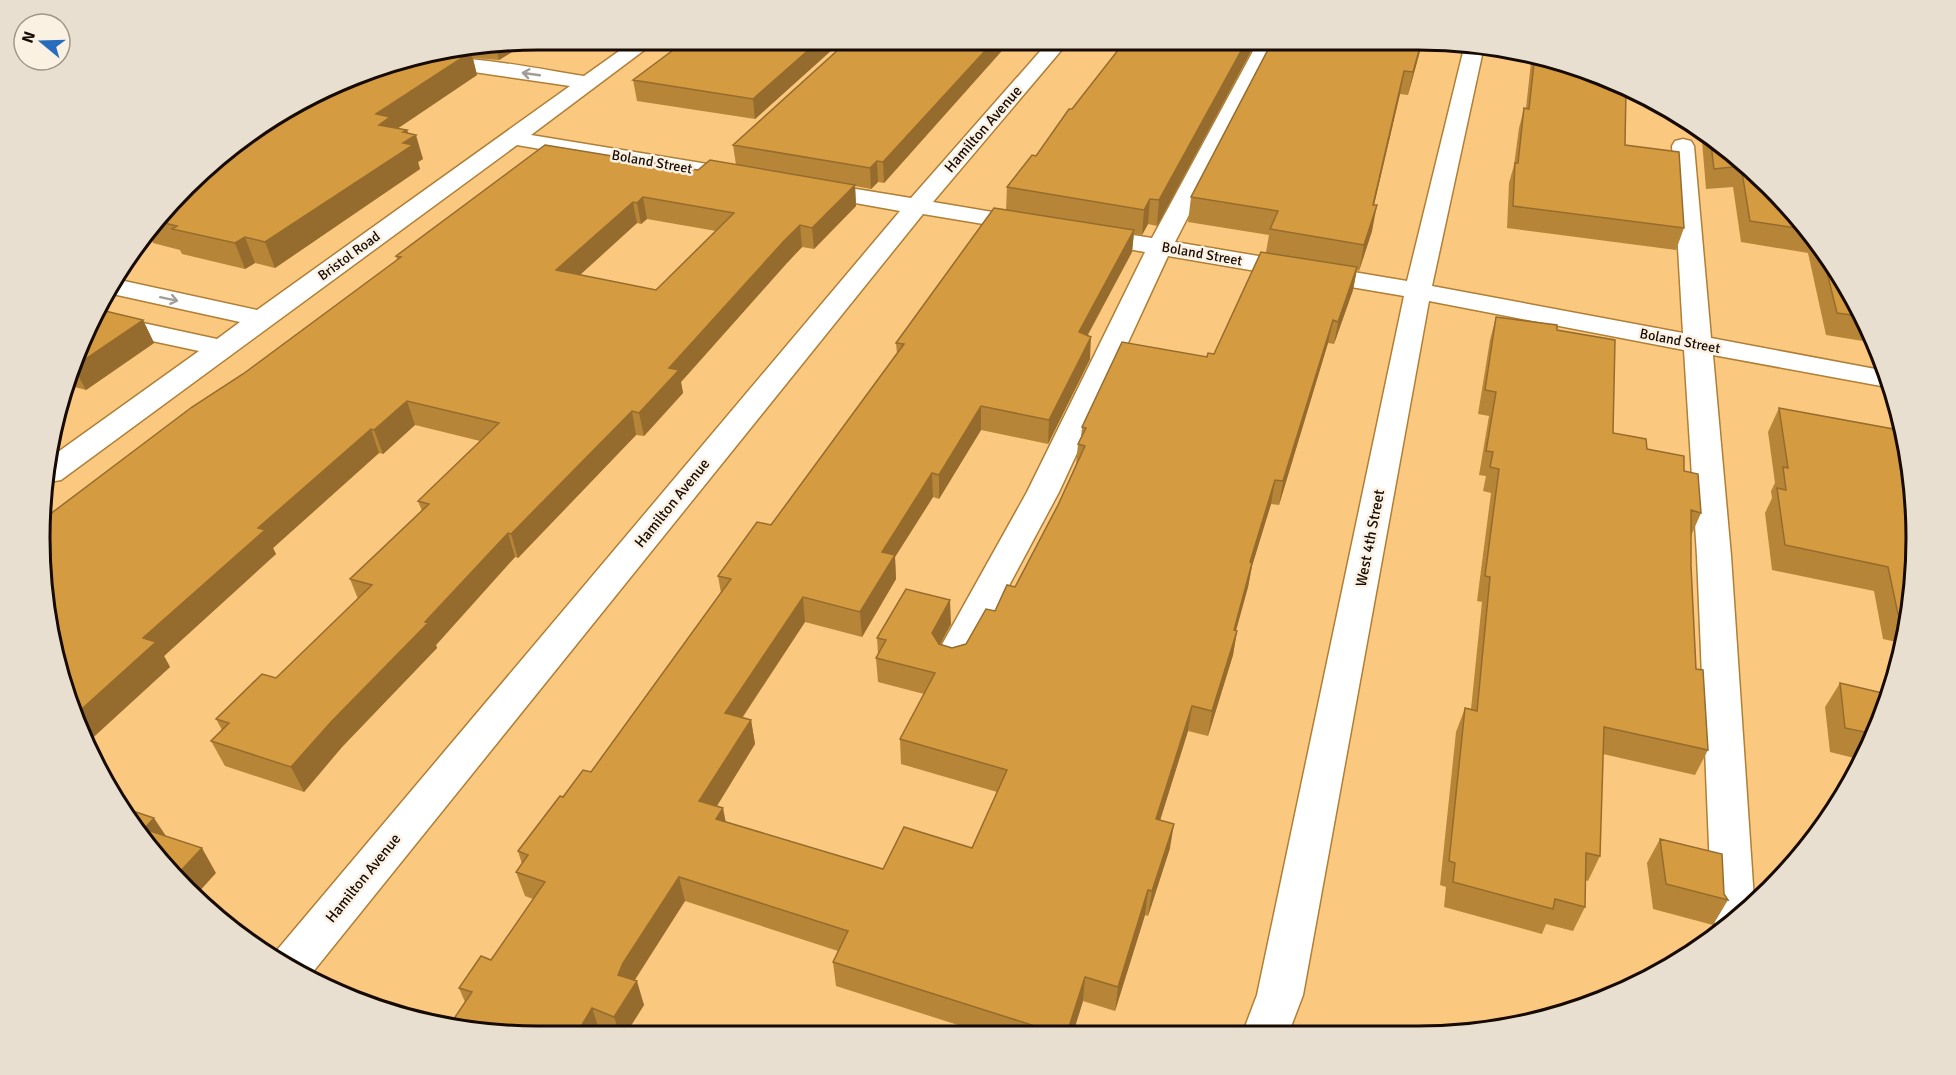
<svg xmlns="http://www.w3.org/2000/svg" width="1956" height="1075" font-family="Signika,sans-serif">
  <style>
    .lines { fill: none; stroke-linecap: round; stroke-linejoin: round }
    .minor-casing { stroke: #af7f36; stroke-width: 3 }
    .minor { fill: #fff; fill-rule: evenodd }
    .wall { fill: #b78537; fill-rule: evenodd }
    .shaded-wall { fill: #956c2d }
    .building { fill: #d59b40; stroke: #956c2d; stroke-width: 1.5; fill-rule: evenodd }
    .oneway { stroke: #a29d99 }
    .labels { text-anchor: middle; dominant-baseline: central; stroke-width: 5; stroke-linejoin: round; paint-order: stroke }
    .far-street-label { font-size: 14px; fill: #170a00; stroke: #fbf1e3 }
    .street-label { font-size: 15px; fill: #170a00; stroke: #fbf1e3 }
    .rim { fill: none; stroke: #170a00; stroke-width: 3 }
  </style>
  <rect width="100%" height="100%" fill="#fbc880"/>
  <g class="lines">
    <g class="minor-casing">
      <path id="minor" d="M636,39H659L531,135L744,170L752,172L756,177L752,182L744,184L517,145L61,480L49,482L51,457L199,351L96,329L94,325L97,317L106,315L217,339L240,322L108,293L115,279L257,310L570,86L460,70H414L373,74L365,72C422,42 523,67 584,76Z
        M1050,40H1070L933,202L1040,220L1043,225L1040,230L1031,232L923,214L308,978L289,969L272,956L900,211L805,194L801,189L805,184L813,182L911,198Z
        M1259,40H1279L1175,242L1407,281L1465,44L1484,46L1432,286L1683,333L1672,146L1675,141L1683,139L1691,141L1694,146L1711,338L1886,371L1892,388L1713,355L1731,556L1754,900L1719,931L1712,918L1697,556L1684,350L1429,301L1303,995L1289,1032H1243L1257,995L1404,296L1168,256L1059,492L966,666L953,670L940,666L935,657L1027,492L1145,252L1088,242L1079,240L1076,235L1079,230L1088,228L1152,238Z"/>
    </g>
    <use href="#minor" class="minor"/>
  </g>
  <path class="wall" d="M688,39H844L755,119L637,101L633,80Z
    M850,39L1007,40V45L884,183L878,182L871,189L855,186L856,206L814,249L802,247L786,264L681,382L683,393L644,436L636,435L518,558L515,557L436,645L437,648L342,747L304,792L225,766L211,741L222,730L216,719L276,678L358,599L350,579L422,511L418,501L480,441L415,425L383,454L379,453L273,548L276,554L164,656L170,667L87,743H86L77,729L40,570L243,374L397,260L396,256L698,170L736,165L733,145ZM647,219L716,231L656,290L580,275L637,223L641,224Z
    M531,40L499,60L473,58L477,75L398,128L407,130L408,133L423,159L418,162L420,169L275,268L255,263L245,269L182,254L180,250L153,243L149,233L234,142L377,66Z
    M1257,40L1157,226L1148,224L1142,235L1134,234L1132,252L1088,335L1090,359L1048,444L981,430L939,499L933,497L895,557L896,579L862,637L805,622L743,717L751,720L755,744L717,806L725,822L883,869L972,848L997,792L901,764L900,739L924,694L878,682L876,658L878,654L877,638L951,624L940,644L952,648L966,644L1015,587L1058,505L1076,464L1078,444L1081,437L1082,427L1207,357L1214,354L1266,252L1269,235L1188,222L1191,197L1273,40H1423L1408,95L1400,94L1374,205L1372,231L1359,271L1357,270L1353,290L1334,344L1328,343L1279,505L1271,504L1252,566L1248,587L1236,631H1237L1233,655L1208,736L1188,731L1160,820L1170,848L1148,916L1145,915L1115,1011L1083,1001L1073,1033H983L836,986L833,962L838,951L685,901L635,980L644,1005L625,1035H608L600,1032L598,1035H505L465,1002L459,988L491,960L533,899L525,896L516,872L522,864L518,851L563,797L591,772L721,593L718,576L771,525L897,354L896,343L1006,210L1007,187L1036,156L1072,109Z
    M1532,53L1548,56L1625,145L1684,228L1676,250L1507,228L1509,183L1514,165L1519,128L1524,108H1526Z
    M1701,129L1747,162L1814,234L1865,317L1875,343L1826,335L1808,253L1741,242L1733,187L1706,189Z
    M101,310L143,320L154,343L86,390L67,385Z
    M1496,317L1557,330L1613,433L1647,449L1684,471L1701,513L1691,536V566L1696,669L1708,750L1695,775L1603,754L1600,856L1588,881L1585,880V907L1573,931L1546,924L1542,934L1444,907L1446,887L1440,885L1456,732L1465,708L1471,709L1482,602L1477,601L1491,493L1483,491L1486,476L1479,475L1489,416L1478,414L1490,340Z
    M1779,408L1913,602L1902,649L1901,643L1883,639L1874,591L1772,570L1765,513L1772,498L1771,491L1775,483L1768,432Z
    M1840,683L1891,697L1862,760L1830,752L1825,707Z
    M1660,839L1724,894L1728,900L1713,925L1653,909L1647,863Z"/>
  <path class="shaded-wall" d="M821,39H844L755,119L753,99Z
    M531,40L499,60L496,46Z
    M995,40H1007V45L884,183L883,162Z
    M1247,40H1257L1157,226L1159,200Z
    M1422,40H1423L1408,95L1413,72Z
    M471,52L477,75L394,131L386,149L376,114Z
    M1404,71L1400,94L1368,230L1373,205Z
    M407,130L410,139L416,135L423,159L418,162L420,169L275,268L265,242Z
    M877,161L878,182L871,189L870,168Z
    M855,185L856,206L814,249L812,228Z
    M643,197L647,219L641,224L637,203Z
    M1150,199L1148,224L1142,235L1144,210Z
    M633,202L637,223L561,292L556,270Z
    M1377,205L1372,231L1359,271L1364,245Z
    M800,225L802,247L786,264L681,382L683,393L644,436L639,413L669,368L783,242Z
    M1134,230L1132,252L1077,354L1079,332Z
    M245,237L255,263L245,269L235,243Z
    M1357,267L1353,290L1334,344L1338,322Z
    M143,320L154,343L86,390L74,368L75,366Z
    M1333,320L1328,343L1279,505L1283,481Z
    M1091,337L1090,359L1048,444L1049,420Z
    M407,401L415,425L383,454L374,430Z
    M981,406V430L939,499V475Z
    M632,411L636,435L518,558L511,534Z
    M371,429L379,453L273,548L276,554L164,656L170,667L87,743L77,727L74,716L143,638L258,528Z
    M932,473L933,497L895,557L896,579L862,637L860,612L882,552Z
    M1275,480L1271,504L1252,566L1248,587L1229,655L1234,630L1250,562Z
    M508,533L515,557L436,645L437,648L342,747L304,792L291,767L331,722Z
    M803,597L805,622L729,737L725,713Z
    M950,600L951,624L933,658L932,633Z
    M1237,631L1233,655L1208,736L1212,711Z
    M1192,706L1188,731L1153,843L1156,819Z
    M751,720L755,744L705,825L699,801Z
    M723,808L728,833L716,819Z
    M154,818L170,842L144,829Z
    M1174,824L1170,848L1148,916L1152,891Z
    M202,848L216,873L197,894L175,877Z
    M679,877L685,901L630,987L618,975L623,963Z
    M1148,890L1145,915L1115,1011L1118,987Z
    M1085,977L1083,1001L1073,1033H1067Z
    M637,981L644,1005L625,1035H620L614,1017Z
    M592,1008L600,1032L598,1035H576Z"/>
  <path class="building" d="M688,39H821L753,99L633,80Z
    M850,39L995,40L883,162L877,161L870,168L733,145Z
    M1126,40H1247L1159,200L1150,199L1144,210L1007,187L1032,155L1036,156L1069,109H1072Z
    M1273,40H1422L1413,72L1404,71L1373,205H1377L1364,245L1270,229L1278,211L1191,197Z
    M461,52H471L376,114L390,117L379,125L407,130L403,132L416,135L403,143L413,145L265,242L245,237L235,243L172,229L177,226L160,222L234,142L377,66Z
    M1535,54L1548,56L1626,89L1625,145L1679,152L1684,228L1513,206L1515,163H1518L1524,108L1529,109Z
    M1710,136L1747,162L1810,230L1750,221L1741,166L1714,169Z
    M545,145L698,170L710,160L855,185L812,228L800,225L783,242L669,368L679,370L639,413L632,411L511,534L508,533L425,622L428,623L331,722L291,767L211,741L229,723L216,719L262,674L276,678L372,585L350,579L429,504L418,501L499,423L407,401L374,430L371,429L258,528L265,530L143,638L156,642L74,716L40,570L45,518L192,407L243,374L401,257L396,256ZM643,197L734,213L656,290L556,270L633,202L637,203Z
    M994,208L1134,230L1079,332L1091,337L1049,420L981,406L939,475L932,473L882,552L895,555L860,612L803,597L725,713L751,720L699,801L723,808L716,819L883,869L904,827L972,848L1007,770L900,739L935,673L876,658L886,640L877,638L906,589L950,600L932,633L939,644L952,648L966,644L986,609L995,611L1007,585L1015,587L1058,505L1085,446L1078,444L1086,428L1082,427L1122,342L1207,357L1208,353L1214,354L1261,252L1357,267L1338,322L1333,320L1283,481L1275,480L1250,562L1252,563L1234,630L1237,631L1212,711L1192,706L1156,819L1174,824L1152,891L1148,890L1118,987L1085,977L1067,1033H1057L833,962L848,931L679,877L623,963L618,975L637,981L614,1017L592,1008L576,1035H505L449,1026L472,992L459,988L481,956L491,960L545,882L516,872L528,855L518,851L560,796L563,797L583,770L591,772L731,579L718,576L757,522L771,525L904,344L896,343Z
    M1820,244L1865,317H1866L1837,313Z
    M101,310L143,320L75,366Z
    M1496,317L1557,325V330L1615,340L1613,433L1646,439L1647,449L1684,456V471L1698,474L1701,513L1691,510V566L1696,669L1703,670L1708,750L1604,727L1600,856L1586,853L1585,907L1555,899L1553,909L1453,882L1455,863L1449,861L1465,708L1477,711L1490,577L1485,576L1499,469L1490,467L1493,452L1486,451L1496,392L1485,390Z
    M1779,408L1904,431L1916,505L1913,602L1909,617L1898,614L1888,567L1785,545L1777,488L1786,490L1783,467L1788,468Z
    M1840,683L1891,695L1874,734L1845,728Z
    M127,809L154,818L144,829L202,848L175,877L163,866Z
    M1660,839L1722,854L1724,894L1728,900L1666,884Z"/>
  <defs><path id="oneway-shaft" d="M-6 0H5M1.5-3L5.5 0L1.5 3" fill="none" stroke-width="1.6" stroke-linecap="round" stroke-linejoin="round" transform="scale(1.5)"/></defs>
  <g class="oneway">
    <use href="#oneway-shaft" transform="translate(531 74) rotate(-172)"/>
    <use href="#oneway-shaft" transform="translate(169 299) rotate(12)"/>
  </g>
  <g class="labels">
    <g class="far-street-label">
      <text transform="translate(652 162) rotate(10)">Boland Street</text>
      <text transform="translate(1202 254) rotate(10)">Boland Street</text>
      <text transform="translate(349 256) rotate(-36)">Bristol Road</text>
      <text transform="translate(1680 341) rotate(11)">Boland Street</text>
    </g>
    <g class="street-label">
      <text transform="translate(983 129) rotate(-49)">Hamilton Avenue</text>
      <text transform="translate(672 503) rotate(-51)">Hamilton Avenue</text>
      <text transform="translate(1370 538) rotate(-79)">West 4th Street</text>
      <text transform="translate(363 878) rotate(-51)">Hamilton Avenue</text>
    </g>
  </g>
  <path d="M0 0H1956V1075H0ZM538 50H1418A488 488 0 0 1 1906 538V538A488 488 0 0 1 1418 1026H538A488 488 0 0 1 50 538V538A488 488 0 0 1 538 50Z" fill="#e9dfd1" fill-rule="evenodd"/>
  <path class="rim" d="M538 50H1418A488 488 0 0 1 1906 538V538A488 488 0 0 1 1418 1026H538A488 488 0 0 1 50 538V538A488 488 0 0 1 538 50Z"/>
  <g transform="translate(42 42) rotate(289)"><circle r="28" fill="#fbf1e3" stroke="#a09588" stroke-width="1.5"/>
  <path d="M0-4.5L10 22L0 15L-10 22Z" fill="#286cbd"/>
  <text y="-9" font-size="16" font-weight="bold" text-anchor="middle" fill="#170a00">N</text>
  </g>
</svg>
